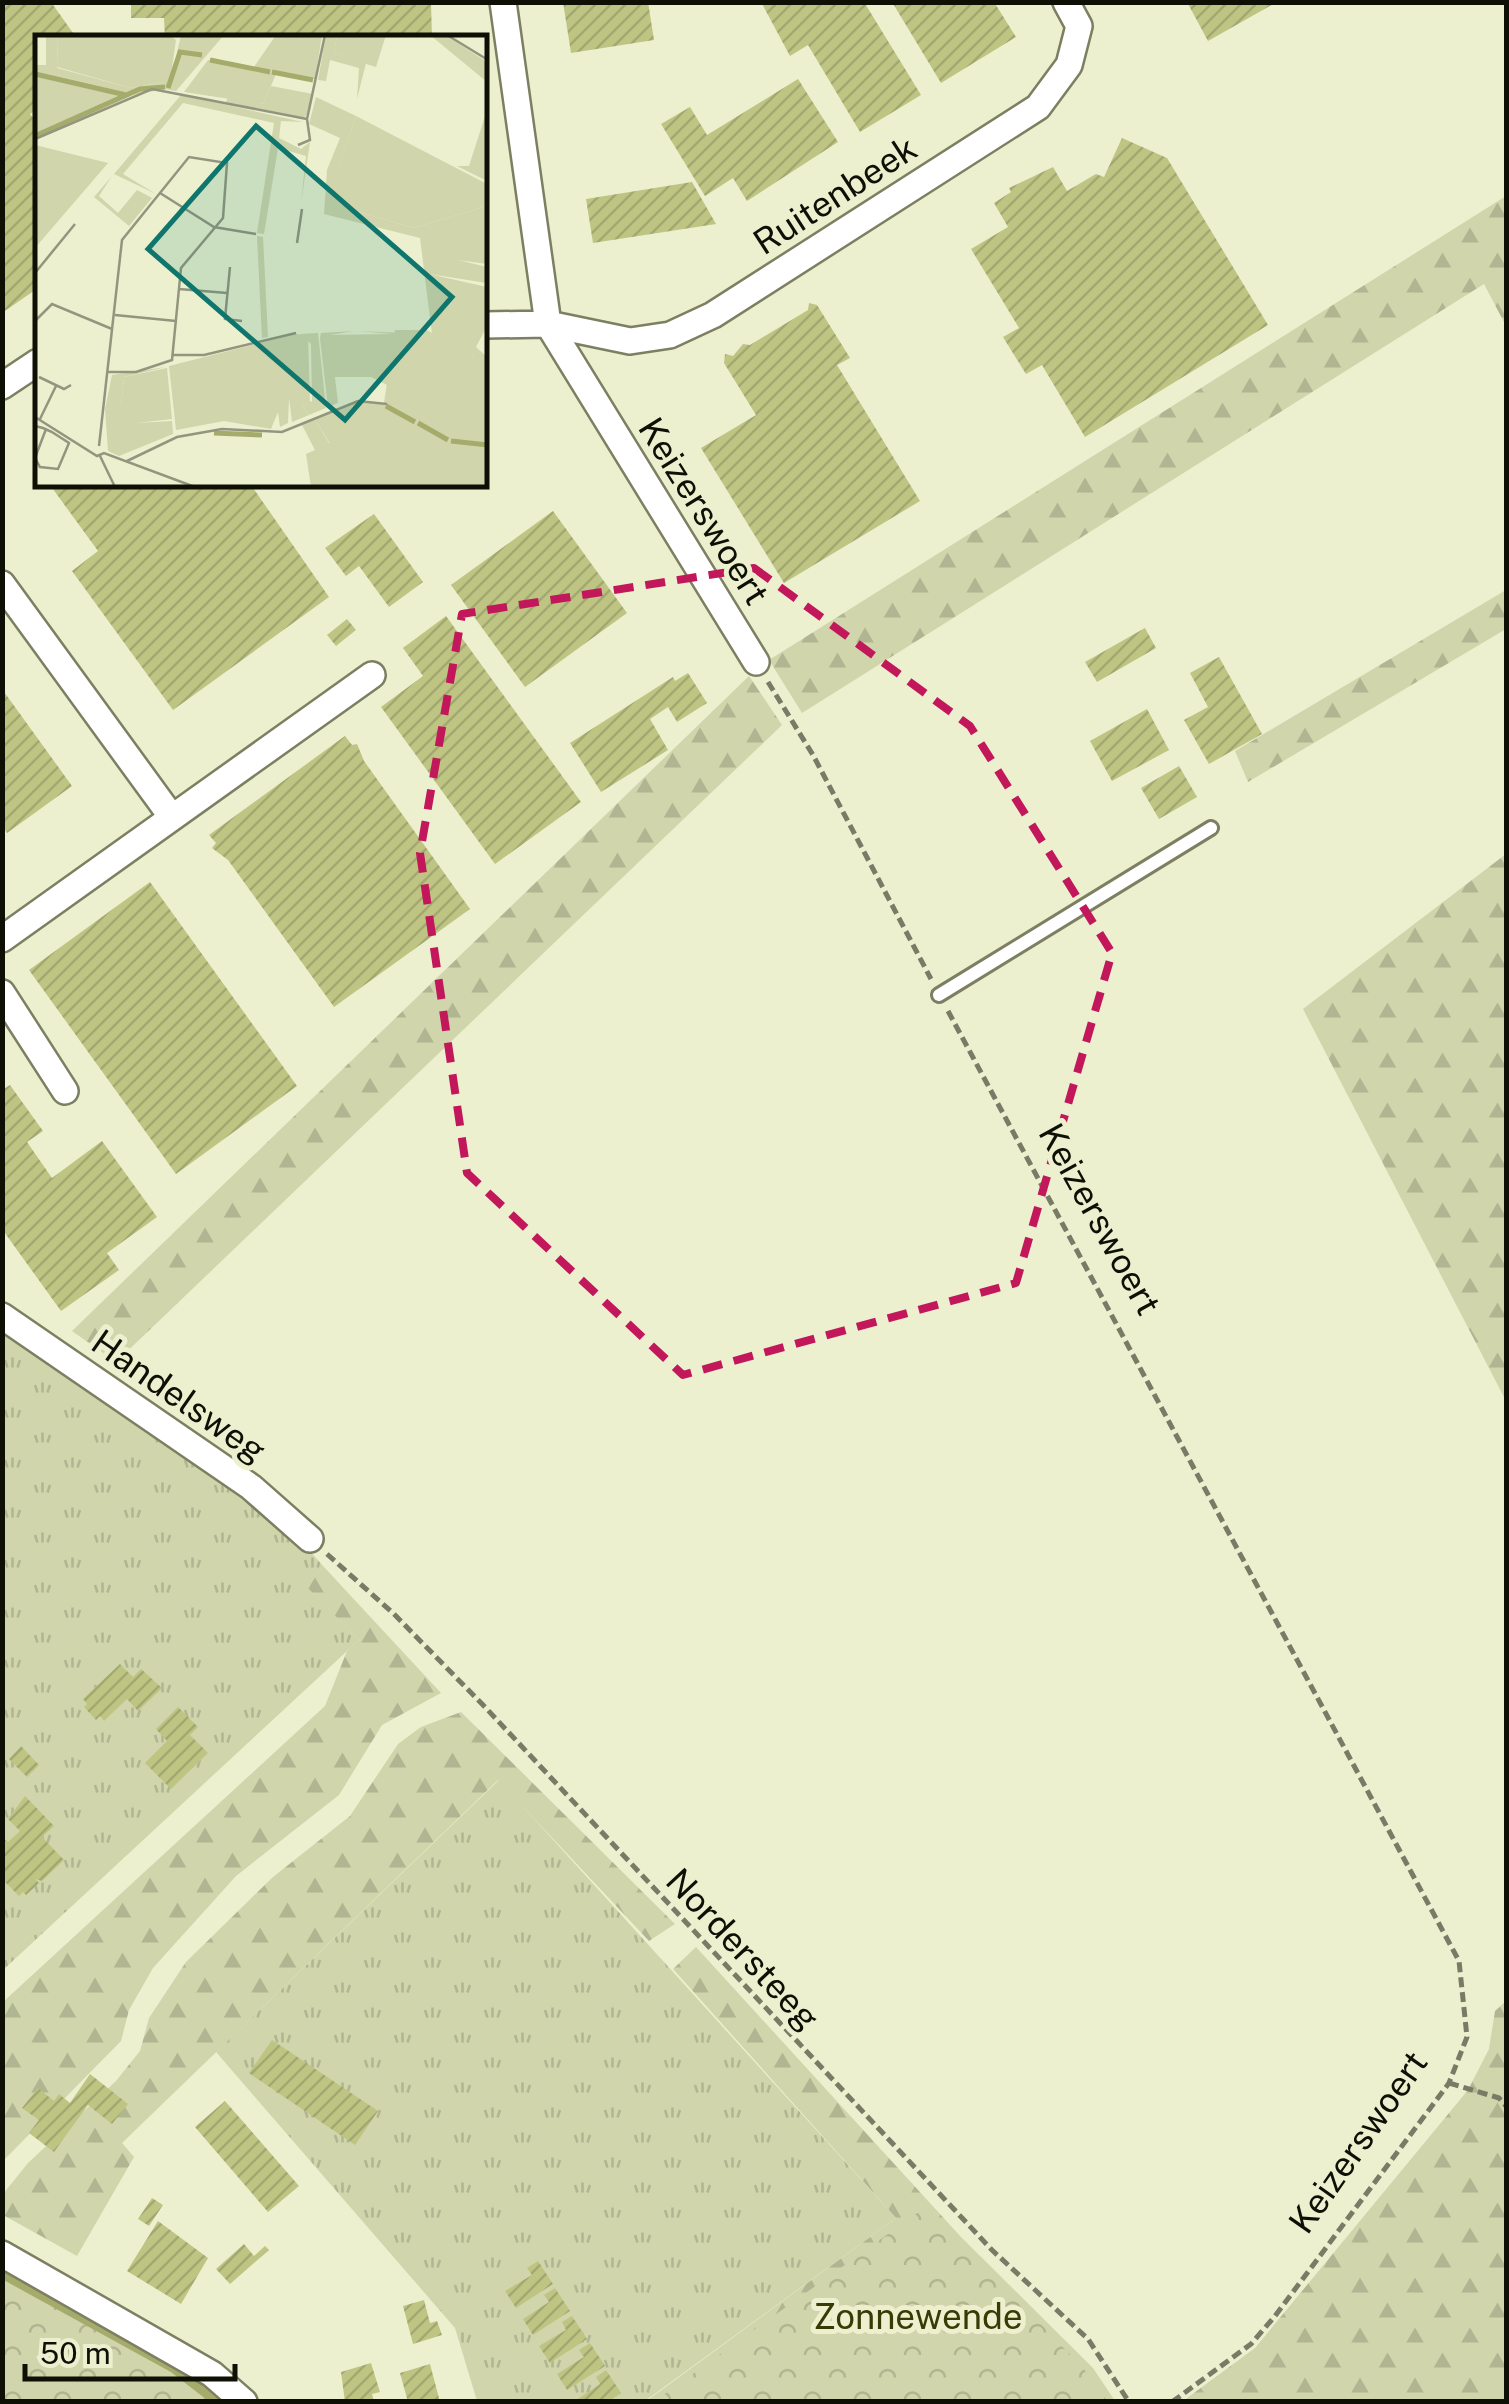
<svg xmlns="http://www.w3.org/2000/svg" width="1509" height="2404" font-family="'Public Sans',sans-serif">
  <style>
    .grass { fill: url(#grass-tufts) }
    .forest { fill: url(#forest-firs) }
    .park { fill: url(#park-crowns) }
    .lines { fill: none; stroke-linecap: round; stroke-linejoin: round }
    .stream { stroke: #a5ac6b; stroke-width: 9 }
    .building { fill: url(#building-hatch) }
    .service-casing { stroke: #7c7f61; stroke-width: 18 }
    .minor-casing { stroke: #7c7f61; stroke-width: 30 }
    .path { stroke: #787b66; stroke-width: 5; stroke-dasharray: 10 5; stroke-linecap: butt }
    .service { stroke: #fff; stroke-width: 12 }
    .minor { stroke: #fff; stroke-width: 25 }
    .marked { fill: none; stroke: #c2185b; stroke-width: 8; stroke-dasharray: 20 12; stroke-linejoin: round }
    .labels { text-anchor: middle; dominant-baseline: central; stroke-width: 10; stroke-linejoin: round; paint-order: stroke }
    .street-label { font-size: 35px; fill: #0e0f05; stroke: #ecf0cf }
    .park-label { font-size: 35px; fill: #373b06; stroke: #ecf0cf }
    .inset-river { fill: none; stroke: #a5ac6b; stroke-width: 5 }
    .inset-road { fill: none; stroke: #93967e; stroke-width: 2.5 }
    .view { fill: #0f766e; fill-opacity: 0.15; stroke: #0f766e; stroke-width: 5 }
    .inset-edge { fill: none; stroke: #0e0f05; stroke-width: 5 }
  </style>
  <defs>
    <pattern id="grass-tufts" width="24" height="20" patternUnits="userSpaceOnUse" patternTransform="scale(2.5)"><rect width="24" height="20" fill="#d0d5ab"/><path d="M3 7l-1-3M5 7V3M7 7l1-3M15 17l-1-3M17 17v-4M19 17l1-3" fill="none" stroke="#b1b692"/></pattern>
    <pattern id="forest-firs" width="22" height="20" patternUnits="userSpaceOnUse" patternTransform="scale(2.5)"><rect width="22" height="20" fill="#d0d5ab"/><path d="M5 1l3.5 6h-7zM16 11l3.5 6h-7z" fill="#b1b692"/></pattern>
    <pattern id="park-crowns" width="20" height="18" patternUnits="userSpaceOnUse" patternTransform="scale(2.5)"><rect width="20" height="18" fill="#d0d5ab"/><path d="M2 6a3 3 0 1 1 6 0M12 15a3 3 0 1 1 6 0" fill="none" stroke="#b1b692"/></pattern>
    <pattern id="building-hatch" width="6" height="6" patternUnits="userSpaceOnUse" patternTransform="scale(2.5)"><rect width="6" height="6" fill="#bec583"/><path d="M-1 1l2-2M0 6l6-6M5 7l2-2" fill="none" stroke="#a2a870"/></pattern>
  </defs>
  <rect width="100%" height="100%" fill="#ecf0cf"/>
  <path class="grass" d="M3,1327L299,1539L324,1567L304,1583L359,1640L3,1970Z
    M499,1780L896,2218L645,2401H477L455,2328L216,2052Z"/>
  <path class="forest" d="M1506,196V326L1484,284L802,713L769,660Z
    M1506,590V629L1248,782L1235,751Z
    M749,676L782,725L116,1362L72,1331Z
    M1506,854V1401L1303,1009Z
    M324,1567L441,1693L382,1725L339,1795L236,1876L153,1968L129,2010L121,2041L3,2161V2002L325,1706L347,1651L359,1640L303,1583Z
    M461,1712L675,1924L649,1941L498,1780L122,2143L134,2157L77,2256L3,2215V2194L28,2163L116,2081L140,2051L149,2018L186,1962L273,1877L350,1816L398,1744L421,1727Z
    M696,1947L961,2237L1093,2368L1115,2401L645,2402L896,2218L673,1969Z
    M1506,2001V2401H1183L1255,2348L1468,2090L1489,2049L1495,2011Z"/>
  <path class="park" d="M927,2206L1084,2369L1107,2401H655Z
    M2,2267L177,2365L227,2401H3Z"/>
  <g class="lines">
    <path class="stream" d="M2,2274L173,2368L217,2402"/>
  </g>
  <path class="building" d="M2,2H51L73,33L66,38H38V109L30,114L38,124V288L2,313Z
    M131,2H431L432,38H165L164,18H131Z
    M563,2H648L654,40L571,53Z
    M761,2H864L921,95L860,132L808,45L790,56Z
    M892,2H994L1016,37L941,83Z
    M1187,2H1277L1208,41Z
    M798,79L838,142L747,201L733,178L705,196L661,124L690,107L707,135Z
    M1122,138L1167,158L1268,325L1085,437L1042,365L1026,374L1003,337L1019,328L971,249L1008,227L994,203L1011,192L1009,188L1053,167L1067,191L1096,174L1104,177Z
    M692,182L716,224L593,243L586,199Z
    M809,303L817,305L850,358L837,365L920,501L784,583L701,448L756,415L724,363L725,354L733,356L743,344L750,345L808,310Z
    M50,485H251L329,597L173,710L72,571L98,551Z
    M553,511L627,613L525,687L451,585Z
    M374,514L423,582L389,607L359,566L346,576L325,548Z
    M446,616L581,802L495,864L381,707L423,676L403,648Z
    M347,619L356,630L336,646L327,635Z
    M1145,628L1156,648L1097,682L1085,662Z
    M1219,657L1262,734L1209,764L1184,720L1208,707L1190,673Z
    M688,673L707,703L677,722L668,707L650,719L668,750L601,792L570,743L673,677L675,681Z
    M2,689L72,786L7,833L2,826Z
    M1147,709L1169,750L1112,781L1090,741Z
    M345,736L352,745L357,744L364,761L470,909L334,1007L228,860L212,848L216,843L209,835Z
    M1179,766L1197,797L1159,819L1141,788Z
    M150,882L297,1086L176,1174L29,970Z
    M10,1085L43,1131L27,1142L52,1178L102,1141L157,1217L107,1253L119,1270L61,1311L2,1229V1090Z
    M120,1664L133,1677L141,1669L162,1688L138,1711L127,1699L104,1721L100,1716L96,1720L84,1707L87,1704L83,1699Z
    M178,1707L198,1727L190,1735L208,1753L171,1789L145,1763L167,1741L156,1729Z
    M21,1746L39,1765L27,1777L9,1759Z
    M25,1796L54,1826L42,1837L64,1860L42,1881L35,1879L39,1883L26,1895L23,1892L19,1896L2,1879V1837L8,1842L20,1831L8,1819Z
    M272,2040L378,2111L355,2145L249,2073Z
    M90,2074L128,2104L112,2124L88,2105L54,2152L29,2133L39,2120L22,2108L38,2088L54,2101L59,2094L70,2103Z
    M225,2101L299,2186L268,2212L195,2127Z
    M152,2198L163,2205L149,2226L138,2219Z
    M158,2221L208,2258L181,2304L127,2271Z
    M244,2244L254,2256L265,2246L269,2250L230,2284L216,2269Z
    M538,2261L553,2284L516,2308L505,2291L532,2275L527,2268Z
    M555,2288L570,2311L533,2335L523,2319L549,2302L544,2295Z
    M424,2300L430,2323L437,2321L442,2335L413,2344L403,2306Z
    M572,2316L587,2339L550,2363L539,2346L566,2330L562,2322Z
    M590,2343L605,2366L567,2390L557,2374L584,2357L579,2350Z
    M371,2363L380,2392L372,2394L374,2402H345L341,2372Z
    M430,2364L440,2402H408L400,2373Z
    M606,2370L621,2393L608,2402H573L600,2384L596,2377Z"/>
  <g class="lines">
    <g class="service-casing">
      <path id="service" d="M939,995L1211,828"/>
    </g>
    <g class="minor-casing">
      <path id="minor" d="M503,2L548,324L756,662
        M485,325L548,324L630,341L670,335L713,315L1038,107L1069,65L1079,26L1066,2
        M2,386L38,362
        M2,584L171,816
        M2,939L372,675
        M2,993L65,1091
        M2,1316L251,1487L310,1539
        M2,2254L212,2374L244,2402"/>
    </g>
    <path class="path" d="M768,682L813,755L931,979
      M948,1011L1459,1961L1467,2037L1449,2083L1275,2316L1251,2344L1172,2402
      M327,1554L394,1614L484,1706L992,2250L1088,2339L1129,2402
      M1449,2083L1499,2098L1506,2106"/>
    <use href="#service" class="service"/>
    <use href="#minor" class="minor"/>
  </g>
  <path class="marked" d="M754,568L970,726L1112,953L1016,1283L683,1375L467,1173L420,853L462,614Z"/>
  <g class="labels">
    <g class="street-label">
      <text transform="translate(835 195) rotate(-33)">Ruitenbeek</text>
      <text transform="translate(704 511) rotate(58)">Keizerswoert</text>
      <text transform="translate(1100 1219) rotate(61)">Keizerswoert</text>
      <text transform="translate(179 1396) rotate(35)">Handelsweg</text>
      <text transform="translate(743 1949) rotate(47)">Nordersteeg</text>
      <text transform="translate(1358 2142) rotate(-55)">Keizerswoert</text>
    </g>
    <g class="park-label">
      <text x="918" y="2316">Zonnewende</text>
    </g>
  </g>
  <g transform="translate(35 35)">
    <rect width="452" height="452" fill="#ecf0cf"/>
    <path d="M23,0H135L141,5L134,53L146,0H189L141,56L130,54L128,47L96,53L22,32ZM241,0H287L280,44L242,37L228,69L149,57L173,25L219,32ZM302,0H351L341,32L299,19ZM0,30L14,38L98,60L0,103ZM321,81L452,149V171L379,193L320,176L295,155ZM0,110L73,128L0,213ZM77,141L64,161L83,178L102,155L117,163L94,191L59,162ZM261,299L273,301L275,368L268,371L274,380L257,387L254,363L253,388L245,392L243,377L236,394L189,386L141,395L134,331ZM359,299L354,351L336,342H297L294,300ZM132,333L137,384L101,388L137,386L138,399L84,421L73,416L70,374L86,372L89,342ZM279,383L294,408L393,452H276L271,419L280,415L266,388Z" fill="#d0d5ab"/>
    <path d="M11,0H23L22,33L96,53L128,47L130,54L98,60L13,38L0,30H11ZM291,0H302L299,19L331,28L322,64L324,33L295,25L291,46L283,45ZM395,0H410L452,27V47ZM236,51L278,59L275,75L269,83L191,67L193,62L228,69ZM146,60L268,87L246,86L244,103L266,114L275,107L266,168L271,121L243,113L229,199L222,198L239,88L148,68L88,139L121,159L79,139ZM281,62L321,81L295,156L320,176L379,193L452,171V229L423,225L452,232V248L394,239L452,252V291L441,312L452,322V393L418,377L439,318L409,390L357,354L353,360L358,299L322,296L397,299L385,203L289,179L292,135L305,103L274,89ZM452,75V146L422,131H434ZM222,201L228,202L233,302L227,303ZM319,296L295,300L303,368L293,372L285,303L286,298ZM283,298L291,373L274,380L268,371L277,366L276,309L265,299ZM131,332L89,342L86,373L70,374L77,340Z" fill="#d0d5ab"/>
    <path d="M360,295H392L452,331V452H322L279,383L319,368H349Z" fill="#d0d5ab"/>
    <path class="inset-river" d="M175,25L235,37M237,37L278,45M0,39L91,60M133,53L145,17L167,20M2,100L105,54L130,52M351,371L380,387M383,388L413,405M179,398L227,400M416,406L453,410"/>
    <path class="inset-road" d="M412,0L453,25M0,104L117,54L272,84L290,0M263,110L275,105L272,84M125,158L179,192L221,199M262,208L267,174M195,232L190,284L207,286M0,238L40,189M144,254L192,258M80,280L141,286M0,286L17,269L77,294M138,320H169L261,298M4,342L29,354L36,350M0,382L62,421L69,418L160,452M5,384L21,351M0,391L8,393L17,397L34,408L23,434L5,432L0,423L11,394M64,411L87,205L154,122L192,128L188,183L146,233L137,325L101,337H73M65,421L80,452M92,426L142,402L187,394L247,397L323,366L352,369"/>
    <path class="view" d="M221,91L417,262L310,385L113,214Z"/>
    <rect width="452" height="452" class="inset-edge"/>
  </g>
  <rect width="1509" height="2404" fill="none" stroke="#0e0f05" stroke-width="10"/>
  <path d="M25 2364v15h210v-15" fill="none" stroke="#0e0f05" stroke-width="5"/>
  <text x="40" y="2364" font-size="30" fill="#0e0f05" stroke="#ecf0cf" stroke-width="8" paint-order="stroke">50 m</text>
</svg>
